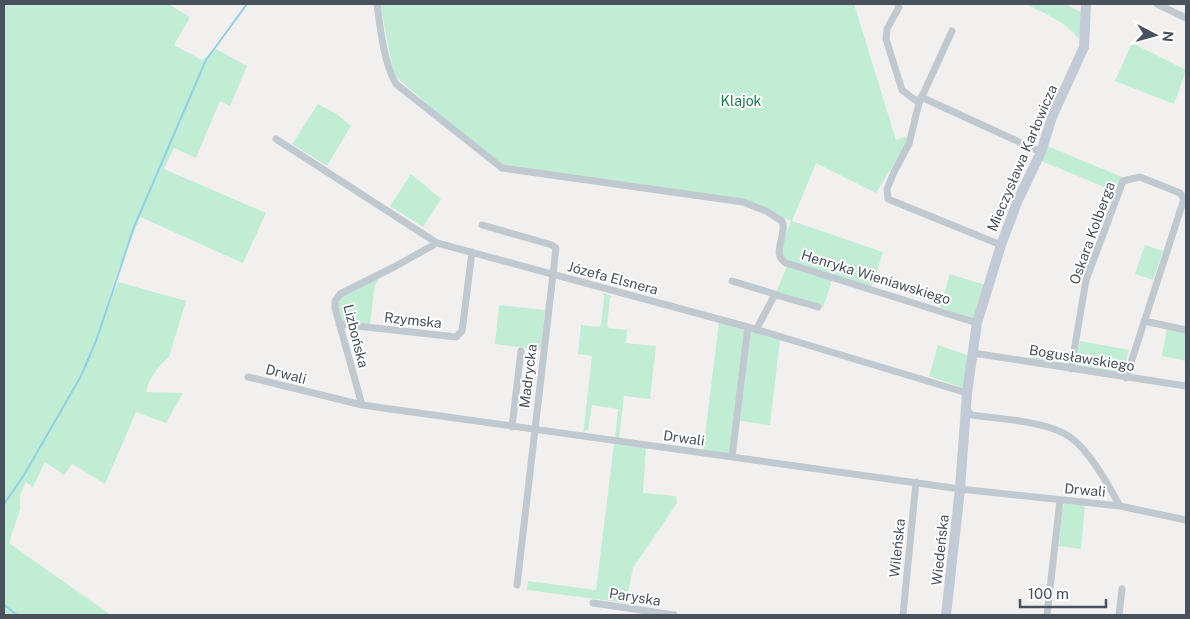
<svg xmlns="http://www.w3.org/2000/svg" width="1190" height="619" font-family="'Public Sans',sans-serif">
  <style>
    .green { fill: #c1edd4 }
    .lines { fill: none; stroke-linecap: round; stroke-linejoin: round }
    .stream { stroke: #90d0e7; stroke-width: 2 }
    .street { stroke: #c1c9d0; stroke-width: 7 }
    .secondary { stroke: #c1cad5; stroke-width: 10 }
    .labels { text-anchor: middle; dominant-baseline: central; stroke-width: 4; stroke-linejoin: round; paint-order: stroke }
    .park-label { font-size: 14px; fill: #1c7a51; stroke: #fff }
    .street-label { font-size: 14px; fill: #48515c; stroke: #fff }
  </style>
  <rect width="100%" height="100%" fill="#f2f0ef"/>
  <path class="green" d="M4,4H168L190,17L174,45L202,60L216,49L247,66L230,106L220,101L196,158L174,148L164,169L266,213L243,263L140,217L116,275L103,316L118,282L186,301L169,357C158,367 149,377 146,392L183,393L166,423L136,412L105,484L72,464L64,475L45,462L33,487L26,482L20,495V509L9,543L111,615H4Z
    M380,4H854L896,140L907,136L905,146L876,193L816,163L792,221L883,252L871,289L787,260L780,252L791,221L743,199L501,165L443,118L394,75Z
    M1025,4H1065L1083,13L1079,39C1065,21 1044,13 1025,4Z
    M1132,43L1186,70L1174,104L1115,81Z
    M318,104L338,115L351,126L327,166L292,144Z
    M1045,145L1122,177L1114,191L1039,160Z
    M411,174L441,199L423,227L390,206Z
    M1145,245L1163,251L1153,280L1135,274Z
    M787,266L832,280L823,308L776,293Z
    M950,274L985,285L975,320L940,307Z
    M377,279L378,282L375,284L370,324L342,321L337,306L341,296Z
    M603,293L612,296L610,298L607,325L609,328L627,330L626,343L656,346L650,399L624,396L619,439L615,438L618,409L592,405L588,430H585L583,435L592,356L578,354L581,325L599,327L601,324L604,298Z
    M499,305L545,310L541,350L495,344Z
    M719,322L745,330L730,454L703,451Z
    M1167,327L1186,331V361L1162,356Z
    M751,331L780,339L770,425L740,421Z
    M1080,341L1129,350L1122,375L1074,367Z
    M938,345L970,356L966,389L929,376Z
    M1034,347L1071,354L1069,366L1032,361Z
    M614,444L646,448L643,493L676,496L677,503L633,568L626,603L527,590L528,581L596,590Z
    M1064,504L1085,505L1081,549L1059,546L1062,511Z"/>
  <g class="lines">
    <path class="stream" d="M4,504L24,475L81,376L96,341L134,227L206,60L247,4
      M4,605L17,615"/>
    <path class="street" d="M377,4C380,27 384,64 396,84L502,168L743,202L766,211L782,221C788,235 770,253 786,263L977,323
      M898,4L899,7L887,29L886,39L902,90L919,103
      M1157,4L1186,18
      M952,31L919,103L909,144L894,172L887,189L888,199L1001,245
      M921,97L1041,152
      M276,139L437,243L748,327L967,393
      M482,225L552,245L556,248L517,585
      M732,281L778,295
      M1144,321L1186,330
      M339,324L456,337L462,331L472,252
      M756,330L773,298L776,295L818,307
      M973,353L1186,386
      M1071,369L1086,280L1123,181L1140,177L1180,193L1184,199L1126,378
      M248,377L362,405L960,489L1120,506
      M362,405L335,308V301L340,294L396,266L437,243
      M966,410L972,415C999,419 1048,421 1070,437C1090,451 1108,485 1120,506L1186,520
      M512,427L521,351
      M732,457L748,327
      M593,603L674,615
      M903,615L916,482
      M1047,615L1060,500
      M1119,615L1122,589"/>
    <path class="secondary" d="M946,615L960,489L967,393L977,323L1001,245L1018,200L1041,152L1052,117L1084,47L1086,4"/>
  </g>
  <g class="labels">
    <g class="park-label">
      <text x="741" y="101">Klajok</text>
    </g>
    <g class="street-label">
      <text transform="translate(1022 158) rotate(-67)">Mieczysława Karłowicza</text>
      <text transform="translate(1092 233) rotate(-70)">Oskara Kolberga</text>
      <text transform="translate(876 277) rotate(17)">Henryka Wieniawskiego</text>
      <text transform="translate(613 278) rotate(15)">Józefa Elsnera</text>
      <text transform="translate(413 320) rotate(6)">Rzymska</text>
      <text transform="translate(356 336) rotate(76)">Lizbońska</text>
      <text transform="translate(1082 358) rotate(9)">Bogusławskiego</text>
      <text transform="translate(286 374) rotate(15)">Drwali</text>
      <text transform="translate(528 376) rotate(-83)">Madrycka</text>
      <text transform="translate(684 438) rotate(8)">Drwali</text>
      <text transform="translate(1085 490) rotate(5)">Drwali</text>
      <text transform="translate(897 548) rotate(-84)">Wileńska</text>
      <text transform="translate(940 550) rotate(-84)">Wiedeńska</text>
      <text transform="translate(635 597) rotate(9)">Paryska</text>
    </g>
  </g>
  <rect width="1190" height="619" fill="none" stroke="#48515c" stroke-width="10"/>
  <g transform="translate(1155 35) rotate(96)" stroke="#ffffff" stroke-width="4" paint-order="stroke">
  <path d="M0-4L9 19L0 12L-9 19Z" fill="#48515c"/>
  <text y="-8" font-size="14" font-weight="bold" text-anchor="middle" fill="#48515c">N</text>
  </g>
  <path d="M1020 599v8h86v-8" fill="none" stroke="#48515c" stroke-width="2.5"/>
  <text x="1028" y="599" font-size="15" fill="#48515c" stroke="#ffffff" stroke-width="4" paint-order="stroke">100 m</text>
</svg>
